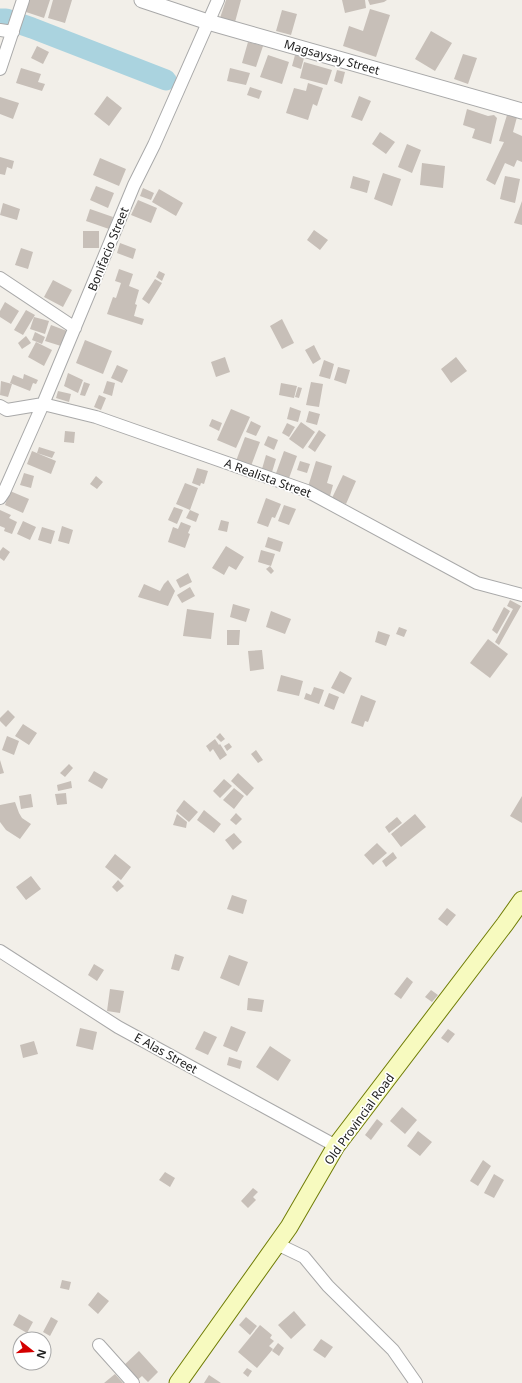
<svg xmlns="http://www.w3.org/2000/svg" width="522" height="1383" font-family="'Noto Sans',sans-serif">
  <style>
    .lines { fill: none; stroke-linecap: round; stroke-linejoin: round }
    .river { stroke: #aad3df; stroke-width: 21 }
    .building { fill: #c7bfb8 }
    .minor-casing { stroke: #a9a9a9; stroke-width: 14 }
    .tertiary-casing { stroke: #a9a9a9; stroke-width: 17 }
    .secondary-casing { stroke: #707d05; stroke-width: 19 }
    .minor { stroke: #fff; stroke-width: 12 }
    .tertiary { stroke: #fff; stroke-width: 15 }
    .secondary { stroke: #f7fabf; stroke-width: 17 }
    .labels { text-anchor: middle; dominant-baseline: central; stroke-width: 3.5; stroke-linejoin: round; paint-order: stroke }
    .street-label { font-size: 12px; fill: #222; stroke: #fff }
  </style>
  <rect width="100%" height="100%" fill="#f2efe9"/>
  <g class="lines">
    <path class="river" d="M0,19H6L32,28L166,80"/>
  </g>
  <path class="building" d="M29,0H50L44,18L26,12Z
    M53,0H72L65,23L48,18Z
    M226,0H241L235,22L220,18Z
    M342,0H365L366,8L345,13Z
    M368,0H387L384,2L370,5Z
    M370,9L390,15L376,57L343,46L349,26L363,31Z
    M282,10L297,14L291,35L276,31Z
    M431,31L452,43L435,71L415,59Z
    M248,42L263,46L256,67L242,63Z
    M37,46L49,52L43,64L31,58Z
    M463,54L477,58L468,84L454,79Z
    M268,55L289,62L282,84L260,77Z
    M295,55L304,58L301,69L292,66Z
    M304,62L332,70L327,85L300,78Z
    M21,68L41,74L38,82L45,84L42,91L16,83Z
    M230,68L250,73L246,85L227,81Z
    M337,70L345,72L342,84L334,81Z
    M308,83L323,88L317,106L313,104L308,120L286,113L294,88L306,91Z
    M250,87L262,91L259,99L247,95Z
    M107,96L122,108L109,126L94,114Z
    M359,96L371,101L362,121L351,117Z
    M0,97L19,103L13,119L0,114Z
    M467,109L488,116L494,115L497,118L491,144L472,138L475,129L463,125Z
    M507,115L517,117L513,132L522,136V162L517,160L514,167L505,163L495,185L486,180L504,142L499,141Z
    M380,132L395,142L386,154L372,144Z
    M407,144L421,150L412,173L398,167Z
    M0,157L14,161L12,169L7,167L5,175L0,174Z
    M100,158L126,169L119,186L93,175Z
    M422,163L445,166L443,188L420,185Z
    M383,173L401,179L392,206L374,199Z
    M353,176L370,181L367,193L350,188Z
    M505,176L520,179L515,203L500,199Z
    M96,186L114,193L108,208L90,200Z
    M143,188L154,193L151,200L140,196Z
    M159,189L183,203L176,216L152,202Z
    M138,200L157,208L151,223L131,215Z
    M522,201V225L514,223Z
    M3,203L20,209L17,220L0,215Z
    M90,209L113,217L109,229L86,221Z
    M314,230L328,240L320,250L307,240Z
    M83,231H99V248H83Z
    M120,243L136,249L133,259L117,253Z
    M21,248L33,252L28,269L15,265Z
    M119,269L133,274L129,286L139,290L135,304L137,305L134,316L144,319L142,325L107,314L113,297L116,298L121,283L115,281Z
    M159,271L165,274L162,281L156,277Z
    M155,279L162,283L149,304L142,299Z
    M53,280L72,290L63,307L44,297Z
    M5,302L19,311L11,324L0,317V311Z
    M26,310L35,315L23,335L14,330Z
    M34,317L49,321L45,334L30,329Z
    M282,319L294,343L282,349L270,326Z
    M51,325L67,331L61,346L45,341Z
    M35,332L45,337L42,344L32,340Z
    M26,336L31,343L22,349L18,343Z
    M85,340L112,351L103,374L76,363Z
    M36,342L52,350L44,366L28,357Z
    M314,345L321,359L313,364L305,350Z
    M225,357L230,372L216,377L211,362Z
    M456,357L467,371L451,383L441,369Z
    M324,360L334,364L330,379L319,376Z
    M117,365L128,370L122,383L111,378Z
    M338,367L350,370L346,384L334,380Z
    M68,373L83,380L78,393L64,386Z
    M24,374L38,380L36,384L33,383L30,391L10,383L13,375L23,379Z
    M1,381L12,384L8,397L0,395Z
    M107,381L115,383L112,396L103,393Z
    M84,382L90,384L85,396L80,395Z
    M311,382L323,384L319,407L306,405Z
    M281,383L297,386L294,398L279,395Z
    M298,387L302,388L299,398L295,397Z
    M58,391L71,394L69,402L56,398Z
    M99,395L106,398L101,410L94,407Z
    M290,407L301,411L298,422L287,419Z
    M231,409L250,417L236,448L217,440Z
    M309,411L320,414L317,425L306,422Z
    M212,419L222,423L219,431L209,426Z
    M251,421L261,426L256,436L246,432Z
    M301,422L315,432L303,449L289,439Z
    M287,423L295,427L289,437L282,433Z
    M319,430L326,435L315,452L308,447Z
    M65,431L75,432L74,443L64,442Z
    M268,436L278,440L274,450L264,445Z
    M245,437L260,442L251,466L236,461Z
    M39,447L55,452L52,458L37,453Z
    M32,451L56,461L51,474L27,464Z
    M284,451L297,456L288,481L275,476Z
    M266,455L276,459L272,472L262,469Z
    M300,461L310,464L307,473L297,470Z
    M316,461L332,466L327,483L333,485L330,496L307,490Z
    M197,468L208,471L204,484L201,483L200,486L192,483Z
    M24,473L34,476L31,488L20,485Z
    M343,475L356,481L346,504L332,498Z
    M96,476L103,482L97,489L90,484Z
    M185,483L198,488L190,510L199,514L196,522L186,518L190,510L176,504Z
    M10,491L29,499L23,513L5,505Z
    M266,498L281,504L275,518L272,517L268,527L257,523Z
    M284,505L296,509L289,525L278,521Z
    M174,507L183,510L177,524L168,520Z
    M0,510L11,515L9,518L17,522L12,534L4,531L5,528L0,526Z
    M221,520L229,522L227,532L218,530Z
    M23,521L36,527L30,540L17,534Z
    M181,522L191,526L188,533L190,534L185,548L168,542L173,527L178,529Z
    M62,526L73,530L69,544L58,541Z
    M42,527L55,531L51,544L38,540Z
    M268,537L283,542L280,552L265,547Z
    M226,546L244,557L236,570L229,566L224,575L212,568Z
    M3,547L10,552L4,561L0,558V551Z
    M261,550L275,554L271,566L258,562Z
    M270,566L274,571L271,574L266,569Z
    M188,573L192,582L180,588L176,580Z
    M168,580L175,591L168,606L138,597L144,584L160,591L164,584Z
    M190,587L195,596L182,603L177,595Z
    M510,600L521,606L499,645L495,642L513,609L507,606Z
    M233,604L250,609L246,622L230,617Z
    M504,607L510,611L497,634L492,630Z
    M187,609L214,613L211,639L183,636Z
    M271,611L291,619L285,634L266,627Z
    M399,627L407,630L404,637L396,634Z
    M227,630H240L239,645H227Z
    M378,631L390,635L386,646L375,642Z
    M488,639L508,654L490,678L470,663Z
    M262,650L264,669L250,671L248,651Z
    M340,671L352,678L344,694L331,688Z
    M281,675L303,681L299,696L277,691Z
    M314,687L324,690L319,704L304,699L306,693L311,695Z
    M329,693L339,697L334,710L324,706Z
    M361,695L376,701L368,722L365,721L363,727L351,723Z
    M8,710L15,717L6,727L0,721V718Z
    M23,724L37,733L29,745L15,736Z
    M220,733L225,739L221,742L216,737Z
    M7,736L19,741L14,755L2,750Z
    M215,739L219,745L220,744L227,755L220,760L213,749L210,752L206,746Z
    M229,743L232,747L227,751L224,746Z
    M256,750L263,760L258,763L251,754Z
    M0,760L4,773L0,774Z
    M69,764L73,768L65,777L60,773Z
    M94,771L108,779L102,789L88,781Z
    M238,773L254,788L247,796L231,781Z
    M224,779L232,786L220,798L213,791Z
    M71,781L72,788L58,791L57,785Z
    M234,788L244,796L234,809L223,800Z
    M66,793L67,804L57,805L55,794Z
    M31,794L33,807L21,809L19,796Z
    M522,796V823L510,816Z
    M184,800L198,812L189,822L176,811Z
    M15,802L19,813L22,818L31,824L20,839L6,830L0,822V805Z
    M204,810L221,824L214,833L197,820Z
    M236,813L242,819L236,825L230,820Z
    M177,814L187,822L186,828L173,825Z
    M415,814L426,827L401,847L391,834Z
    M397,817L402,823L389,833L385,827Z
    M234,833L242,842L233,850L225,840Z
    M377,843L387,853L373,865L364,855Z
    M393,852L397,858L386,867L382,861Z
    M115,854L131,867L121,880L105,867Z
    M31,876L41,889L26,900L16,887Z
    M118,880L124,886L117,892L112,887Z
    M232,895L247,900L243,914L227,909Z
    M447,908L456,915L447,926L438,919Z
    M175,954L184,957L179,971L171,969Z
    M229,955L248,962L239,986L220,978Z
    M94,964L104,970L97,981L88,975Z
    M407,977L413,982L401,999L394,994Z
    M110,989L124,991L120,1013L107,1011Z
    M431,990L438,995L432,1002L425,997Z
    M248,998L264,1000L262,1012L247,1010Z
    M231,1026L246,1032L237,1052L223,1046Z
    M80,1028L97,1032L93,1050L76,1046Z
    M448,1029L455,1034L448,1043L441,1038Z
    M204,1031L217,1037L208,1055L195,1049Z
    M34,1041L38,1054L23,1058L20,1045Z
    M270,1046L291,1060L278,1081L256,1067Z
    M229,1057L242,1061L240,1069L227,1065Z
    M402,1107L417,1120L405,1134L390,1121Z
    M377,1119L383,1124L371,1140L365,1135Z
    M418,1131L432,1142L420,1156L407,1146Z
    M483,1160L491,1166L478,1186L470,1181Z
    M165,1172L175,1178L170,1187L159,1180Z
    M494,1174L504,1180L494,1198L484,1193Z
    M253,1188L258,1192L253,1197L256,1200L248,1208L241,1201Z
    M62,1280L71,1282L69,1290L60,1288Z
    M98,1292L109,1301L98,1314L88,1305Z
    M294,1311L306,1325L291,1339L278,1325Z
    M19,1314L33,1322L27,1333L13,1325Z
    M51,1317L58,1321L50,1336L43,1332Z
    M246,1317L257,1326L250,1335L239,1325Z
    M260,1325L272,1335L270,1338L274,1341L269,1346L273,1349L257,1368L238,1352Z
    M321,1339L333,1347L325,1358L313,1350Z
    M278,1343L284,1348L279,1356L272,1351Z
    M139,1351L158,1372L148,1382L142,1376L135,1382L122,1367Z
    M247,1368L252,1371L248,1377L243,1373Z
    M115,1374L123,1383H104Z
    M209,1375L221,1383H204Z"/>
  <g class="lines">
    <g class="minor-casing">
      <path id="minor" d="M0,30L13,32
        M0,69L23,0
        M0,278L75,328
        M0,406L7,410L43,404L96,417L307,491L477,583L522,595
        M0,498L4,492L43,404L134,185L154,145L218,0
        M0,951L118,1027L336,1146
        M277,1244L304,1257L328,1286L393,1350L416,1383
        M99,1345L133,1383"/>
    </g>
    <g class="tertiary-casing">
      <path id="tertiary" d="M142,0L208,22L522,111"/>
    </g>
    <g class="secondary-casing">
      <path id="secondary" d="M178,1383L289,1227L336,1146L505,924L522,900"/>
    </g>
    <use href="#minor" class="minor"/>
    <use href="#tertiary" class="tertiary"/>
    <use href="#secondary" class="secondary"/>
  </g>
  <g class="labels">
    <g class="street-label">
      <text transform="translate(332 57) rotate(16)">Magsaysay Street</text>
      <text transform="translate(108 249) rotate(-68)">Bonifacio Street</text>
      <text transform="translate(268 478) rotate(20)">A Realista Street</text>
      <text transform="translate(166 1053) rotate(29)">E Alas Street</text>
      <text transform="translate(359 1119) rotate(-54)">Old Provincial Road</text>
    </g>
  </g>
  <g transform="translate(32 1351) rotate(107)"><circle r="19" fill="#ffffff" stroke="#a7a7a7"/>
  <path d="M0-3L7 15L0 10L-7 15Z" fill="#d40000"/>
  <text y="-6" font-size="11" font-weight="bold" text-anchor="middle" fill="#222222">N</text>
  </g>
</svg>
